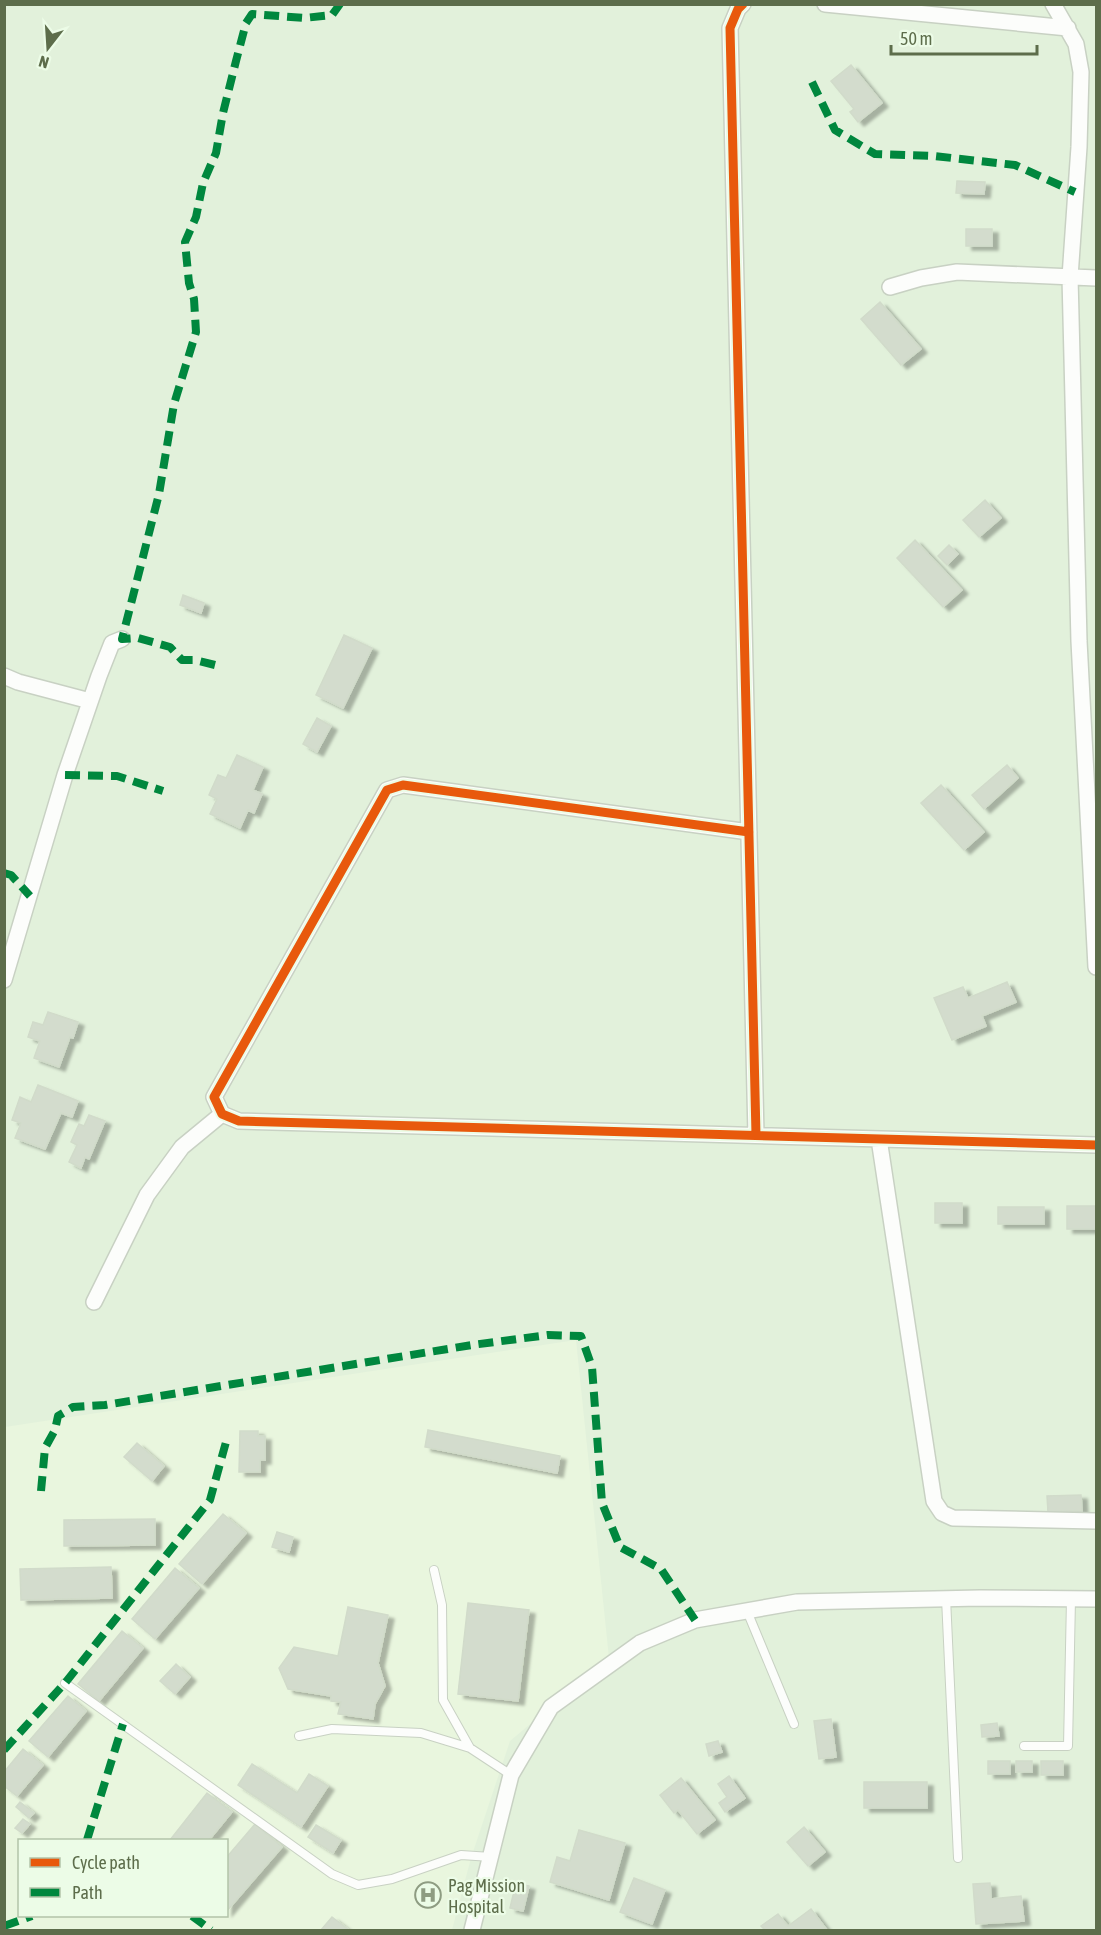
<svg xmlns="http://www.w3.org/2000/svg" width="1101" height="1935" font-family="'Asap Condensed',sans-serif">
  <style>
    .residential { fill: #e2f1db; fill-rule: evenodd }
    .commercial { fill: #e9f6de; fill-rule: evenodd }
    .building { fill: #d3dccd; stroke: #d1dbca; stroke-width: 1.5; filter: url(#shadow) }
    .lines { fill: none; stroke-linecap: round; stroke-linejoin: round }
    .lane-casing { stroke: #c8d1c3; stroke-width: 10 }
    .street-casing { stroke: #c8d1c3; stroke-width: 18 }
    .lane { stroke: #fcfdfb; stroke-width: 8 }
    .street { stroke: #fcfdfb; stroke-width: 15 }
    .quiet { stroke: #00873e; stroke-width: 8; stroke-dasharray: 15 8; stroke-linecap: butt }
    .cycleway-casing { stroke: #ecfce7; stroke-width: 13 }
    .cycleway { stroke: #e8590c; stroke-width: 9 }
    .labels { text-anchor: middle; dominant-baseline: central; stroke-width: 4.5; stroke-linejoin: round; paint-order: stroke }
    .poi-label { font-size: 18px; fill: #5d6d4b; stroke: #ecfce7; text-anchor: start }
  </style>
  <defs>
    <filter id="shadow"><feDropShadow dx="6" dy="4" stdDeviation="1.5" flood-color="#0004"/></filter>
  </defs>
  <rect width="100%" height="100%" fill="#eaf3e7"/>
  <path class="residential" d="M5,5H1096V1930H5ZM20,1840H226V1916H20Z"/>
  <path class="commercial" d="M576,1340L609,1658L510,1741L471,1858L452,1930H5V1427ZM20,1840H226V1916H20Z"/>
  <path class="building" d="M851,65L882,103L858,122L850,112L854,109L831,81Z
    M957,181L985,182L984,194L956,193Z
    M966,229H992V246H966Z
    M880,302L921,349L901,365L861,319Z
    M985,500L1001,518L979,537L963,520Z
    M915,540L962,590L943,607L897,558Z
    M949,545L958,554L947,565L938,556Z
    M183,595L204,603L201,613L180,605Z
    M344,635L372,648L343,708L316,695Z
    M317,718L331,726L317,752L303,744Z
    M237,755L263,767L253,790L262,794L254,813L248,810L240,828L210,814L217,799L209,795L218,775L226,778Z
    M1007,765L1018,778L984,809L972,795Z
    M941,785L984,832L964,850L921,803Z
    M1007,982L1016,1002L982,1016L986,1026L952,1040L934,998L963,987L968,998Z
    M48,1012L78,1022L73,1038L70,1037L59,1067L34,1058L40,1041L28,1037L33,1022L43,1025Z
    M38,1085L78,1101L72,1117L61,1113L45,1149L15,1138L21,1123L12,1120L20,1097L31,1102Z
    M89,1115L105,1121L89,1159L85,1157L81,1168L69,1162L77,1145L71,1142L79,1124L84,1126Z
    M935,1203H962V1223H935Z
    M1067,1206H1096V1229H1067Z
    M998,1207H1044V1224H998Z
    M428,1430L560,1456L557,1473L425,1447Z
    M240,1431H258V1436H265V1460H260V1472H239Z
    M137,1443L164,1466L152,1481L124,1457Z
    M1081,1495L1082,1511L1048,1512L1047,1496Z
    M223,1514L246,1533L202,1584L179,1564Z
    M155,1519V1545L64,1546V1520Z
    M277,1532L293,1537L289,1552L272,1547Z
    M111,1567L112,1598L21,1600L20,1569Z
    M175,1568L199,1588L155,1639L132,1619Z
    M468,1603L529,1610L518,1701L458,1694Z
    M348,1607L388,1615L378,1663L385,1686L375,1704L373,1719L338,1714L341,1702L331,1701V1696L288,1689L279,1668L294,1647L338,1656Z
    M122,1631L143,1648L99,1701L78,1684Z
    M176,1664L190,1677L175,1694L160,1681Z
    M68,1696L86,1711L48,1757L29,1741Z
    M831,1719L836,1757L819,1759L814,1721Z
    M997,1723L999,1736L982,1737L981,1725Z
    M718,1741L722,1752L709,1756L706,1744Z
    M23,1749L43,1765L17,1796L4,1786V1772Z
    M988,1761H1010V1774H988Z
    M1016,1761H1032V1772H1016Z
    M1041,1761H1063V1775H1041Z
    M252,1764L297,1793L309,1774L328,1786L301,1827L238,1785Z
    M729,1776L745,1798L725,1812L719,1803L727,1797L718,1784Z
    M681,1778L715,1820L697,1834L678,1810L674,1813L660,1795Z
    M864,1782H927V1808H864Z
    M207,1793L232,1812L209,1840H170Z
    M20,1802L34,1813L29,1818L16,1807Z
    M23,1819L30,1824L22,1833L15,1828Z
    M255,1824L282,1847L226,1912V1858Z
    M316,1825L341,1840L333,1853L308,1837Z
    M804,1827L825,1852L808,1866L787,1842Z
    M579,1830L625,1843L609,1900L550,1882L557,1857L570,1861Z
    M634,1878L665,1890L652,1924L620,1912Z
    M516,1883L529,1886L523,1911L510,1908Z
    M990,1883L991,1899L1021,1896L1024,1921L976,1924L973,1884Z
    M811,1909L827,1930H765L761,1926L778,1914L788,1926Z
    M332,1917L349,1930H321Z"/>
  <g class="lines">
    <g class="lane-casing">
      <path id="lane" d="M434,1570L442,1605L443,1700L470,1748L511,1775
        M946,1598L958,1858
        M747,1611L794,1724
        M65,1683L332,1874L358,1885L392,1879L461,1855L491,1857
        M299,1736L332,1729L421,1733L470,1748
        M1024,1746H1068L1071,1599"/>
    </g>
    <g class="street-casing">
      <path id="street" d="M743,4L738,9L730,28L756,1135
        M825,4L1068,28
        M1053,4L1076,44L1081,72L1079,147L1070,277L1079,641L1096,967
        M890,287L921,278L957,272L1096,278
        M4,676L18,682L90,701
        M749,832L403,785L387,790L214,1097L222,1114L239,1121L1096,1145
        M4,980L65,775L99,676L112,643L122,639
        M879,1139L934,1501L942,1513L953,1518L1096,1521
        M94,1302L147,1195L182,1147L222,1114
        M472,1930L511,1775L551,1707L640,1643L695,1620L797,1602L980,1598L1096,1599"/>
    </g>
    <use href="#lane" class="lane"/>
    <use href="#street" class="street"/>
    <path class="quiet" d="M812,82L835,130L875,154L934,156L1015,165L1075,192
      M215,665L195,660H182L170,647L138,638L122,639L159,494L174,404L196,332L194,299L189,283L185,242L196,217L203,183L216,153L223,113L236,61L246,23L252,14L304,18L332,15L340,4
      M65,775L117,776L163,791
      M4,873L11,875L30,896
      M41,1491L45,1448L55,1430L58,1416L73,1407L105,1405L472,1345L548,1335L581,1336L592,1367L602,1503L620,1547L661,1569L695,1620
      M4,1750L65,1683L210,1500L226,1442
      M87,1840L123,1724
      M192,1916L211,1930
      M4,1926L32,1916"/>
    <g class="cycleway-casing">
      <path id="cycleway" d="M743,4L738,9L730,28L756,1135
        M749,832L403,785L387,790L214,1097L222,1114L239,1121L1096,1145"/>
    </g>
    <use href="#cycleway" class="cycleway"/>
  </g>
  <defs>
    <g id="hospital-ring" transform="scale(1.35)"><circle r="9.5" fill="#ecfce7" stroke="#8e9c82" stroke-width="1.5"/><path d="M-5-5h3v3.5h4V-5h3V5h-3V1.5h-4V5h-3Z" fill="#8e9c82"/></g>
  </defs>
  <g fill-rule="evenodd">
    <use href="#hospital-ring" x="428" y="1895"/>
  </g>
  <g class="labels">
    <g class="poi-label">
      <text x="448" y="1885">Pag Mission<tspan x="448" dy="21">Hospital</tspan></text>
    </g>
  </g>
  <rect width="1101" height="1935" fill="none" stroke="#5d6d4b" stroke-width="12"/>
  <rect x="18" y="1839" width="210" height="78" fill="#ecfce7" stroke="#b3c3a9" stroke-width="1.5"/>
  <rect x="30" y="1858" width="30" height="9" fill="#e8590c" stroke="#b3c3a9" stroke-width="1.5"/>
  <text x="72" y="1869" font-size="18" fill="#5d6d4b">Cycle path</text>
  <rect x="30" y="1888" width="30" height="9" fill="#00873e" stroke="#b3c3a9" stroke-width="1.5"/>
  <text x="72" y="1899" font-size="18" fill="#5d6d4b">Path</text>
  <g transform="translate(48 48) rotate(197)" stroke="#ecfce7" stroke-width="4.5" paint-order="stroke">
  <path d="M0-4.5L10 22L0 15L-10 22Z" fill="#5d6d4b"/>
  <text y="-9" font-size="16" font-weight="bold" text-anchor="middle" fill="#5d6d4b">N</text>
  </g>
  <path d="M891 45v9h146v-9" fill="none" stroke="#5d6d4b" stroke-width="3"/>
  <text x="900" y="45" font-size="18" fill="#5d6d4b" stroke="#ecfce7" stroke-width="4.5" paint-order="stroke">50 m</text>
</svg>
